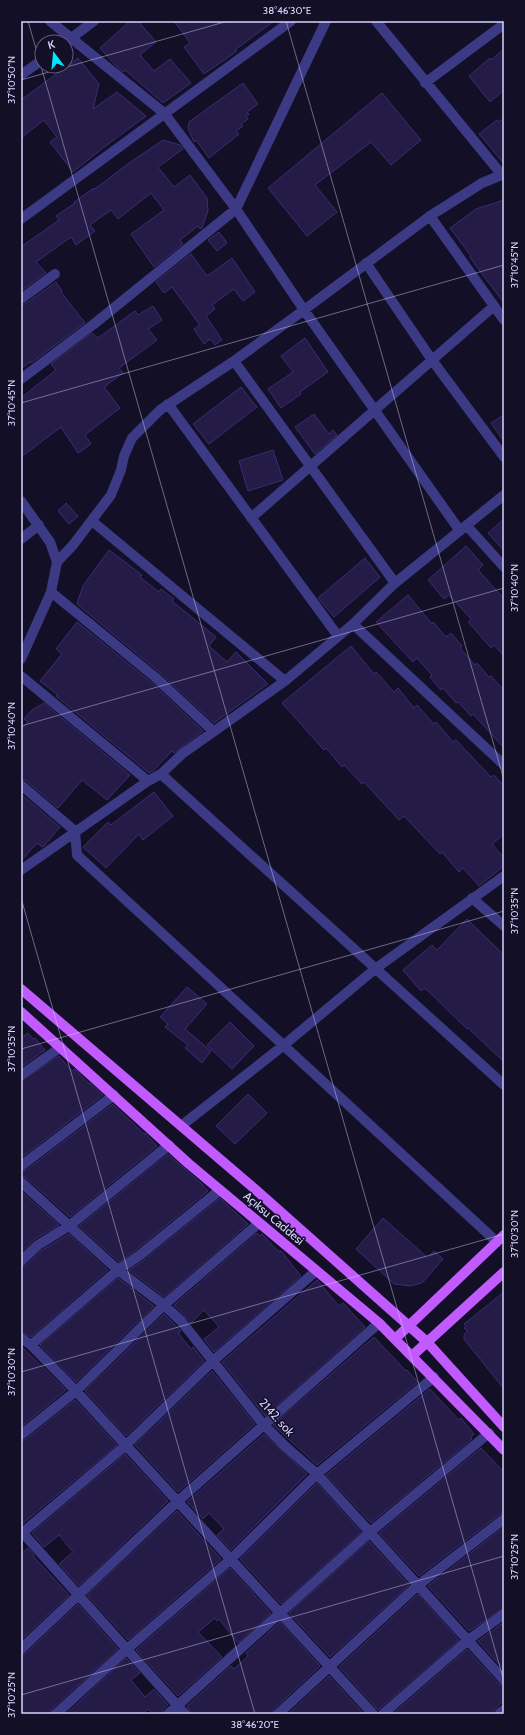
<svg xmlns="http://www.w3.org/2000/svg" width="525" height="1735" font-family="Cabin,sans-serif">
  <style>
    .building { fill: #241b47; stroke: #3b2d73 }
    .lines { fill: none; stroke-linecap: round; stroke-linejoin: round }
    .minor { stroke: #3d3a85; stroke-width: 10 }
    .major { stroke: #c25bff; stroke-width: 10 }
    .ticks { fill: none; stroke: #d9d4ff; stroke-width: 1; stroke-opacity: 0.45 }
    .labels { text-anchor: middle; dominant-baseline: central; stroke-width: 3; stroke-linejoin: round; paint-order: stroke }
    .street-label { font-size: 12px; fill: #d9d4ff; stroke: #130f26 }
    .neatline { fill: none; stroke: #d9d4ff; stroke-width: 1.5 }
    .ticks-label { font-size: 10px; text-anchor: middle; fill: #d9d4ff }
  </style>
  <rect width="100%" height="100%" fill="#130f26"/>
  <path class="building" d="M130,21H138L156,42L140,55L154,71L170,59L191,83L163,103L125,70L123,72L116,66L100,48Z
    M174,21H274L235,50L237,51L204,74L184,47L190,43Z
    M504,49V90L490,102L469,76L490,58L491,60Z
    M78,58L99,84L93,109L117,92L146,116L103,148L73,172L50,142L57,137L44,120L21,138V100Z
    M243,83L258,104L247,112L249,114L246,116L248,119L241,124L243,126L236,131L239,134L209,158L196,140L194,142L188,128L189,122Z
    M382,93L421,140L391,165L371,142L315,185L337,212L307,236L268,188Z
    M504,118V164L479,134L497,120L499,122Z
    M163,140L180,145L183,149L158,167L174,187L190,175L207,198L208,211L202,228L200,229L198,226L180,240L183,244L154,267L131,234L164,210L151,193L118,219L111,210L90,225L95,231L76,245L71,237L36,262L46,273L21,291V247L59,220L56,216L75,203L74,202L94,188L95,189L129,163Z
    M504,200V303L482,274L470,257L471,256L450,228L476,209Z
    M219,232L227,243L217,251L208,240Z
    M191,254L207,276L232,258L255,292L243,301L234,289L212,305L215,309L206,316L222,340L215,345L210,339L204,344L194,329L200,325L172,287L164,293L156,282Z
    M56,282L62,291L61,292L85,323L31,363L30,362L21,369V305L25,304Z
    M153,306L162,320L148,329L157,340L119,368L123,373L104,387L120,408L85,435L91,444L78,453L61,427L21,457V398L56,370L51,364L92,333L98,338L135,311L138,315Z
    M305,338L328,372L300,392L301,394L281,408L268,389L293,372L281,356Z
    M241,387L257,407L209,444L193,424Z
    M314,414L329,434L333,430L337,435L315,454L295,427Z
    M504,415V442L491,423Z
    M273,450L283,480L248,491L239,461Z
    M66,503L78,516L69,524L58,511Z
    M504,519V551L488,533Z
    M466,546L483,565L478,570L504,599V656L494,645L491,648L468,622L471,619L449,595L444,599L428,580Z
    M109,550L142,575L140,577L159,592L161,589L174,599L172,601L216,637L209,646L227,662L236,652L268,684L214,723L159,672L78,605L77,603L83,586Z
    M365,558L380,577L334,617L318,598Z
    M408,595L432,624L433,622L446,637L451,633L462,646L460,648L475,665L477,663L489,677L491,676L504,690V748L473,714L471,716L458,702L456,703L443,688L441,690L430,677L432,675L417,658L413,662L376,622Z
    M77,622L151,682L203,731L174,753L172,751L154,770L149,773L56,696L58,695L40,681L62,654L56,649Z
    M351,646L374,674L376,672L394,692L398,688L414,708L417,705L434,724L436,722L453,742L456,740L491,777L494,775L504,786V834L492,844L504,858V866L479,886L463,868L459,872L442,852L440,854L404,816L399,820L364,782L362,784L344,765L342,767L326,748L324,750L282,703Z
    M44,703L130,775L107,800L82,780L58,808L25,780L21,779V730L28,722L24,719L32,710Z
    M154,792L173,816L143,840L139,834L106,868L83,847L108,822L111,825Z
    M21,794L60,827L44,846L42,847L37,843L21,861Z
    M467,919L504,955V1062L468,1028L467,1029L425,988L421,991L403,970L432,945L437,950Z
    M187,987L207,1004L185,1029L211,1051L202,1063L185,1048L188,1045L165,1027L168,1024L160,1017Z
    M230,1022L254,1046L232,1069L207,1045Z
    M28,1033L33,1039L35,1038L45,1050L21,1067V1038Z
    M59,1056L72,1071L75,1069L89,1084L90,1083L103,1095L21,1158V1081Z
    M248,1094L267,1113L235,1144L216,1126Z
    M113,1104L144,1134L145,1133L147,1135L157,1146L70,1217L25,1177L21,1176V1172L25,1171Z
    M168,1154L201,1183L208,1191L136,1250L119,1262L79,1226Z
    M21,1191L59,1225L35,1239L21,1252Z
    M220,1198L248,1224L164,1297L129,1270L144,1260Z
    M383,1218L428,1258L434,1251L443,1259L422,1283L410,1286L394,1284L356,1249Z
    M257,1233L260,1236L262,1234L279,1252L281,1251L301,1276L214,1352L204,1339L219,1327L204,1310L191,1323L174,1305Z
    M69,1234L108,1270L31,1337L21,1332V1267L25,1266L42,1250Z
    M118,1278L154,1306L76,1382L40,1345Z
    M317,1280L339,1306L343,1303L365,1327L265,1416L222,1362Z
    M504,1292V1389L464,1339V1335L467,1331L464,1328L466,1326L464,1324Z
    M164,1314L181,1331L178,1333L191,1349L193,1347L204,1361L126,1436L85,1391Z
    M374,1337L406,1371L407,1370L418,1382L317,1465L273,1425Z
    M21,1346L66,1390L21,1427Z
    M212,1371L255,1424L178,1492L135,1445Z
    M430,1389L459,1420L461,1418L474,1434L471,1437L472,1439L371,1523L326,1475Z
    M75,1400L117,1445L21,1525V1441L25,1440Z
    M264,1434L307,1474L231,1550L217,1535L224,1529L209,1513L203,1519L187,1502Z
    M481,1448L504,1472V1513L500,1514L419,1576L379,1533Z
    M125,1454L168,1501L79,1586L59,1564L73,1552L59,1535L44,1547L32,1533Z
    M317,1483L361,1532L281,1604L240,1559Z
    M177,1511L221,1559L128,1640L87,1595Z
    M504,1527V1608L469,1631L428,1586Z
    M369,1541L409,1585L330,1657L289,1613Z
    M28,1548L34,1555L33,1556L69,1595L21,1640V1554Z
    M230,1568L271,1613L238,1643L219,1619L217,1621L215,1618L198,1632L222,1657L178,1696L136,1650Z
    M418,1594L459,1640L378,1710L339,1667Z
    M78,1604L118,1649L52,1709L50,1714H21V1655L25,1654Z
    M280,1622L320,1666L274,1709L272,1714H191L187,1706L231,1666L234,1669L248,1656L246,1653Z
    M504,1622V1670L478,1641Z
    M467,1649L499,1684L504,1686V1700L490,1714H393Z
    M126,1658L140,1673L131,1680L145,1697L154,1689L168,1705L163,1709L162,1714H153L148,1709L142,1714H66Z
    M329,1676L364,1714H288Z"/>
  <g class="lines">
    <path class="minor" d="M50,21L164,113L236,209L304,310L460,531
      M376,21L502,175H504
      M66,42L94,21
      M21,75L42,60
      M425,83L504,24
      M430,216L504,320
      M21,219L291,21
      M366,263L432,360L504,457
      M21,299L55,274
      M234,361L395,583
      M21,379L94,324L236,209L326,21
      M168,404L338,636
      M21,501L50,542L57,562L51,592L21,659
      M251,518L494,306
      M92,521L285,681
      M467,526L504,567
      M21,539L39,525
      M57,562L73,545L111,495L121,470L124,456L132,438L160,410L234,361L304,310L430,216L482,183L504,174
      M51,592L155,677L213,731
      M353,624L504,765
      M21,676L148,781
      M161,774L504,1085
      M21,785L75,831L77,855L497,1242
      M21,870L148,781L161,774L182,754L285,681L353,624L395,583L504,495
      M472,898L504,926
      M21,1075L61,1047
      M181,1126L284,1045L375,969L504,876
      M21,1166L114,1095
      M21,1182L118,1270L164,1305L181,1321L263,1424L286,1447L317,1474L504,1680
      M21,1261L38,1245L69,1226L169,1145
      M21,1338L31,1345L76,1391L373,1714
      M31,1345L118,1270L140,1255L220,1190
      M21,1435L76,1391L164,1305L259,1223
      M21,1531L185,1714
      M21,1534L125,1446L213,1361L316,1271
      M21,1649L178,1501L379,1323
      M56,1714L126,1650L230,1560L317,1474L434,1377
      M168,1714L369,1533L489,1433
      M278,1714L417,1586L504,1519
      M383,1714L468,1640L504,1614
      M499,1714L504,1710"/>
    <path class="major" d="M21,989L256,1190L427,1342L504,1427
      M21,1012L189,1164L379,1323L504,1450
      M396,1338L504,1235
      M413,1355L504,1272"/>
  </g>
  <path class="ticks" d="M28,21L504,1681M286,21L504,780M21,80L228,21M21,403L504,265M21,726L504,588M21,898L255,1714M21,1049L504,911M21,1372L504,1234M21,1695L504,1556"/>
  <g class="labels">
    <g class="street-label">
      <text transform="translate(274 1218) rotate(40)">Açıksu Caddesi</text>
      <text transform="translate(277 1417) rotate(48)">2142. sok</text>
    </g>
  </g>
  <rect width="525" height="1735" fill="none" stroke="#130f26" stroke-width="44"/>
  <g transform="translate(54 54) rotate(344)"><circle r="19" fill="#130f26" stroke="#625e7d"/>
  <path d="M0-3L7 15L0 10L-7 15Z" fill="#00e5ff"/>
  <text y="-6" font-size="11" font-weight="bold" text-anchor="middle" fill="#d9d4ff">K</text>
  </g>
  <rect x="22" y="22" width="481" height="1691" class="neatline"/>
  <g class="ticks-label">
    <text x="287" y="14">38°46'30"E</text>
    <text transform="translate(11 80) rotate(-90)" y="4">37°10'50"N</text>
    <text transform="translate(514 265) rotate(-90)" y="4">37°10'45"N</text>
    <text transform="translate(11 403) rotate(-90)" y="4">37°10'45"N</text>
    <text transform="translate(514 588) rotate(-90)" y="4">37°10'40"N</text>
    <text transform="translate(11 726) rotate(-90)" y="4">37°10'40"N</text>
    <text transform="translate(514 911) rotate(-90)" y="4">37°10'35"N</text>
    <text transform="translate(11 1049) rotate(-90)" y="4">37°10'35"N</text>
    <text transform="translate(514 1234) rotate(-90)" y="4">37°10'30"N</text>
    <text transform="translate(11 1372) rotate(-90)" y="4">37°10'30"N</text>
    <text transform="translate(514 1557) rotate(-90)" y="4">37°10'25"N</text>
    <text transform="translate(11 1695) rotate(-90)" y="4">37°10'25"N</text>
    <text x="255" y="1728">38°46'20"E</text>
  </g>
</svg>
